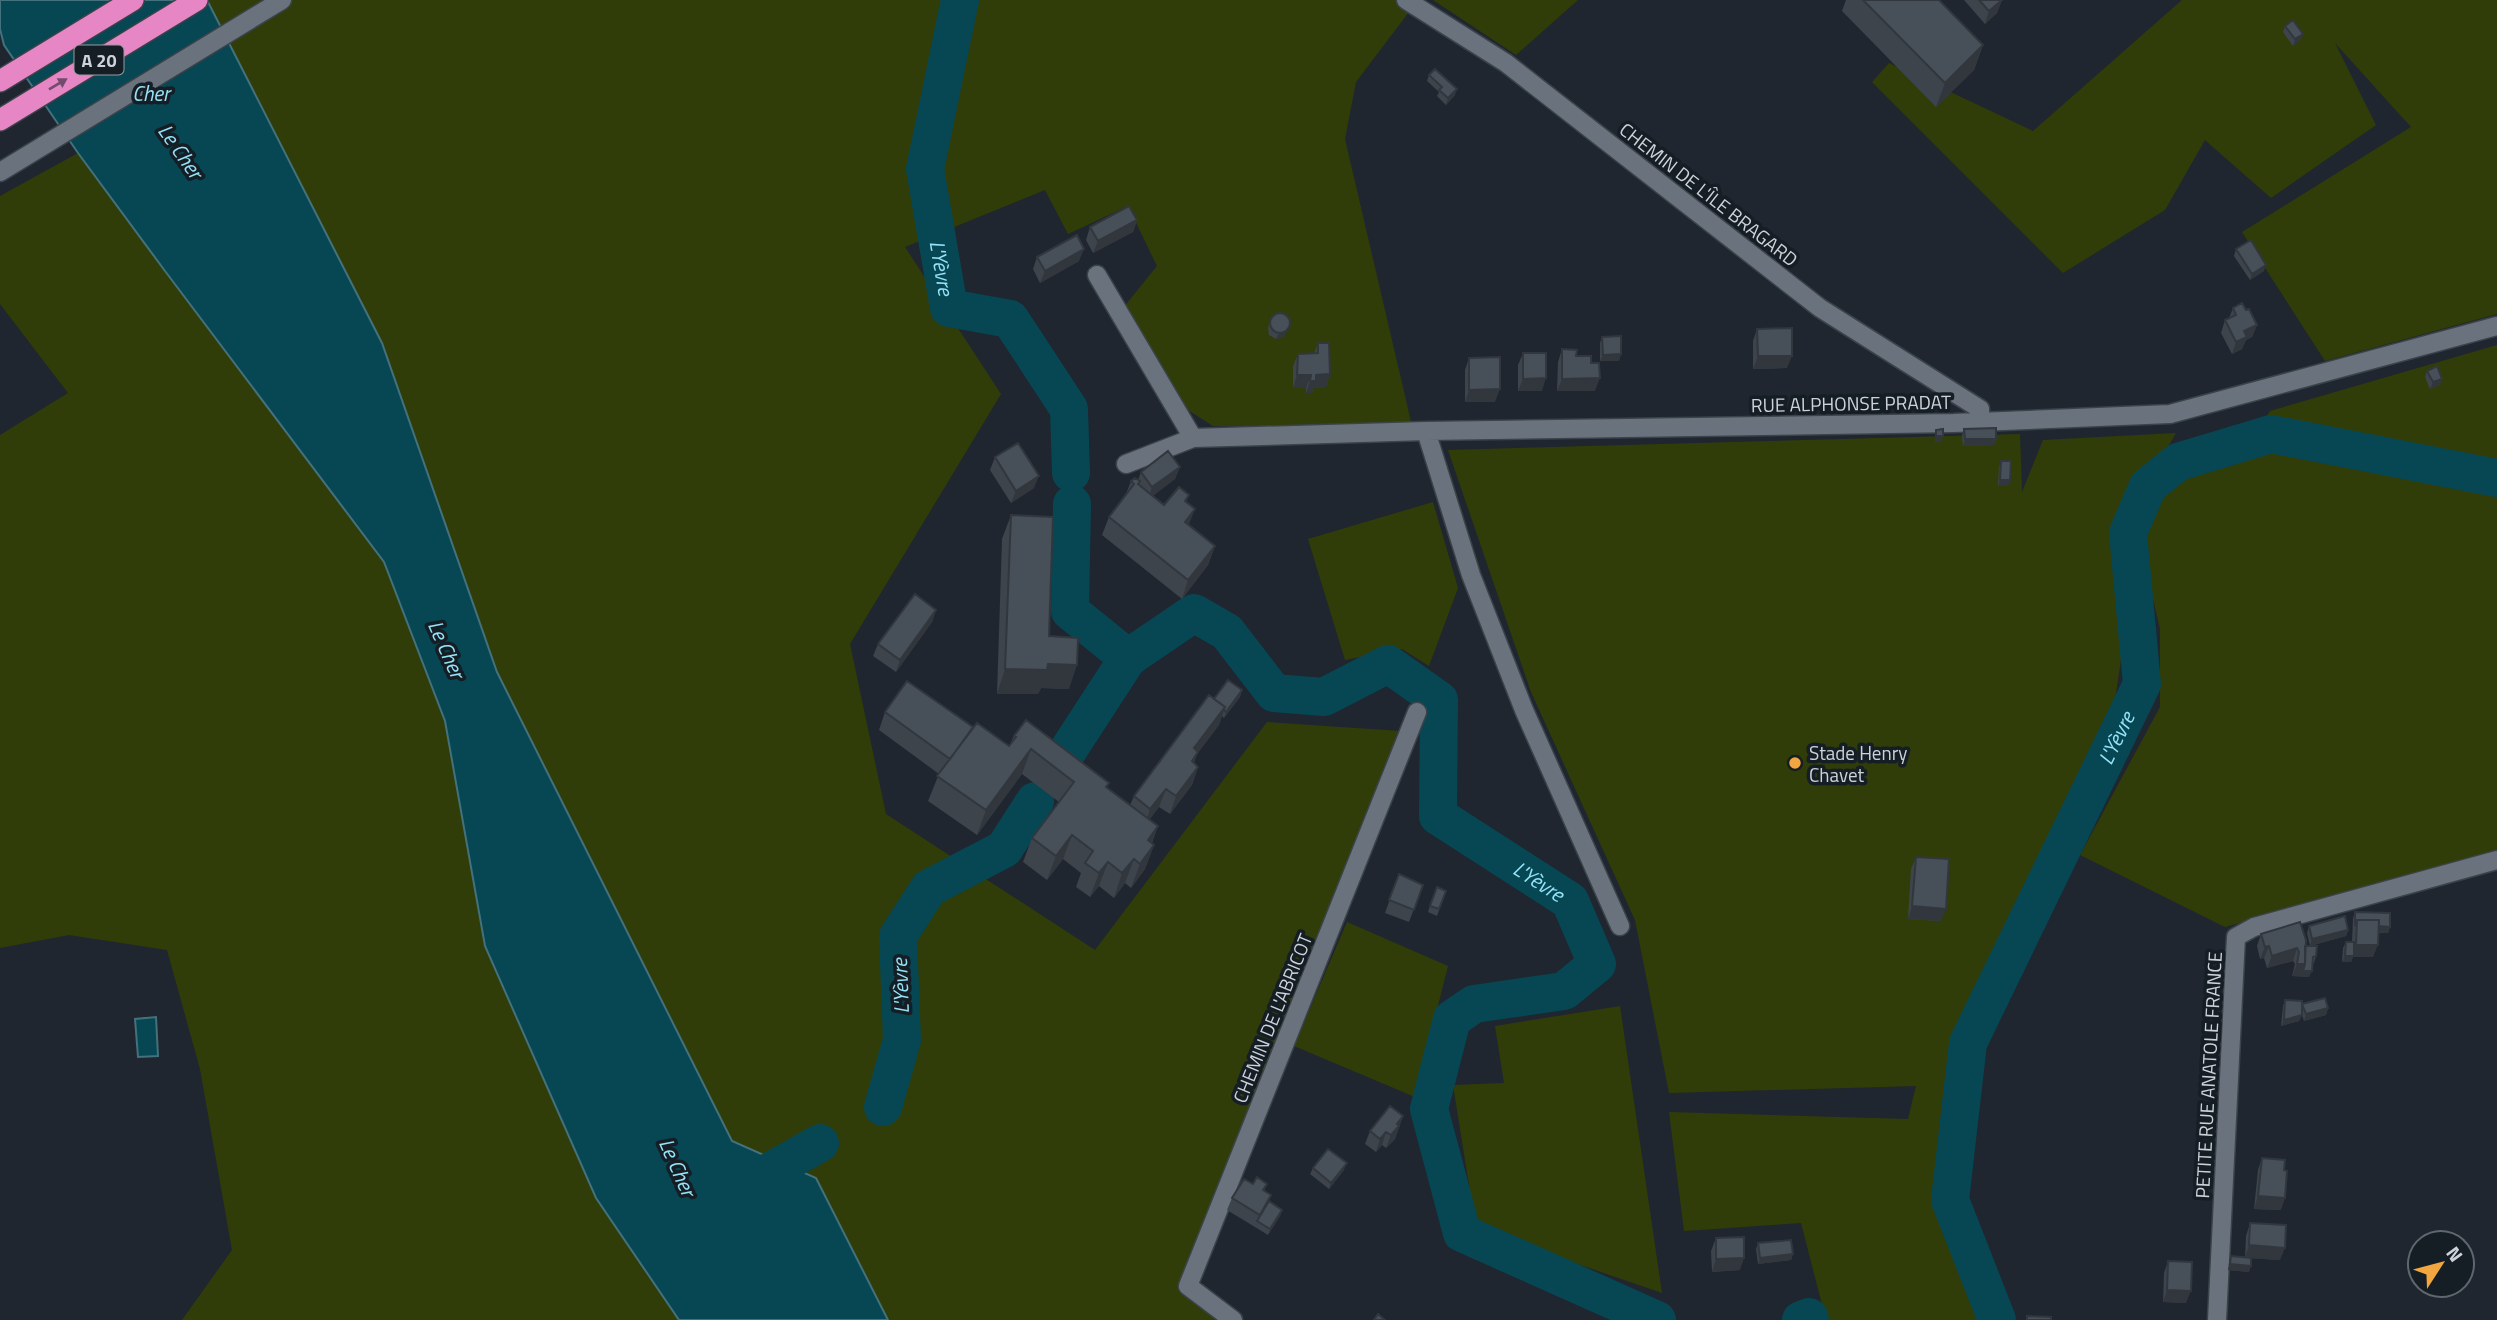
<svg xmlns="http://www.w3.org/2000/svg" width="2497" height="1320" font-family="'Titillium Web',sans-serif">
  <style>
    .green { fill: #313d08 }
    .water { fill: #074754; stroke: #43717c; stroke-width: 2 }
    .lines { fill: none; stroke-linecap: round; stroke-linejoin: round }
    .river { stroke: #074754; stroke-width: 38 }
    .minor-casing { stroke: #3b4249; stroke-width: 21 }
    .highway-casing { stroke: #3b4249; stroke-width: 24 }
    .minor { stroke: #6a737d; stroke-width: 18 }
    .highway { stroke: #e686c4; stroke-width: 21 }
    .wall { fill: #3d444c }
    .shaded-wall { fill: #32373e }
    .building { fill: #474f58; stroke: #32373e; stroke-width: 2 }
    .oneway { fill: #734c6d }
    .poi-dot { fill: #f1a63f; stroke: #151d25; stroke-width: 2.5 }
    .labels { text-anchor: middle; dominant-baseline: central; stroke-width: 7; stroke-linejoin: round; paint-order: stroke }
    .shield { fill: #151d25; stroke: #969ca3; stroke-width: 2 }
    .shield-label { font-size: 18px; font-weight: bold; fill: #ced3d9 }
    .street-label { font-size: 19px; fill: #ced3d9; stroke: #151d25 }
    .poi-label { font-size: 19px; fill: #ced3d9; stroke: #151d25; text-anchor: start }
    .water-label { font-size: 21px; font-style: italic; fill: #96e3f7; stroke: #151d25 }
  </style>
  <rect width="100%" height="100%" fill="#1f262f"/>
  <path class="green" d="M207,0H1418L1356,82L1345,139L1412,426H1213L1174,401L1123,308L1157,266L1128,206L1068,234L1045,190L905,247L1001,394L850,644L886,814L1095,950L1267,722L1415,732L1190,1283L1238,1320H888L816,1178L732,1141L497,672L382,343Z
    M1433,0H1578L1516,55Z
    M2182,0H2497V314L2325,361L2242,232L2411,127L2335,43L2376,125L2271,198L2205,140L2165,210L2063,273L1872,82L1889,63L2033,131Z
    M78,153L384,562L445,721L485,946L596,1198L679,1320H182L232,1250L200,1069L167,950L69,935L0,948V435L68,393L0,304V196Z
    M2497,345V851L2225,927L2080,855L2160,707V629L2139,538L2149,512L2181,478L2234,465L2270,411Z
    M2176,433L2122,526L2125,632L2113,714L1955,1047L1938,1167L1946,1234L1981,1320H1826L1801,1223L1684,1231L1669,1112L1908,1119L1916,1086L1669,1093L1635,920L1531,692L1448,450L2020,434L2022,492L2043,440Z
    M1433,502L1458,588L1429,666L1402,649L1345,660L1308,539Z
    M1347,922L1448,966L1415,1097L1294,1046Z
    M1620,1006L1662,1293L1476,1229L1453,1085L1504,1083L1495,1026Z"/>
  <path class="water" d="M0,0H207L382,343L497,672L732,1141L816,1178L888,1320H679L596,1198L485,946L445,721L384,562L165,271L78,153L4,45L0,29Z
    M156,1017L158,1056L138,1057L135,1019Z"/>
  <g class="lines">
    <g class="river">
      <path id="s1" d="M960,0L925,169L949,308L1010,319L1069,409L1071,473"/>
      <path d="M1072,504L1070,611L1128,658"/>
      <path id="s2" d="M1063,758L1128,658L1194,613L1227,632L1274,693L1324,697L1388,664L1439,700L1438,816L1570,901L1597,964L1564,991L1474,1004L1452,1019L1429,1109L1462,1233L1657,1320"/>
      <path d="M883,1107L902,1040L898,936L929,888L1004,849L1035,801"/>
      <path d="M739,1189L820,1143"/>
      <path d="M1801,1320L1809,1317L1810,1320"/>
      <path id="s3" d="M1997,1320L1950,1200L1968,1043L2142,684L2128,533L2148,486L2178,462L2271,434L2497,478"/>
    </g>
    <g class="minor-casing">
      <path id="minor" d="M1406,0L1506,63L1820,308L1980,409V421
        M0,172L282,0
        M1097,275L1193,438
        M1426,431L1471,575L1524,710L1620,926
        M1126,464L1193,438L1426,431L1954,423L2170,414L2497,326
        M1233,1320L1188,1286L1417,712
        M2217,1320L2236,937L2254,927L2497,860"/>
    </g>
    <g class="highway-casing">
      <path id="highway" d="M0,81L133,0
        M0,120L197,0"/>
    </g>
    <use href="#minor" class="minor"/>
    <use href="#highway" class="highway"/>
  </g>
  <path class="wall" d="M1846,0H1939L1983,45L1974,70L1936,107L1842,11Z
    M1964,0H2002L1997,13L1985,24Z
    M2285,26L2303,34L2300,40L2293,46L2283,32Z
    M1429,75L1455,95L1446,105L1437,96L1439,92L1427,81Z
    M1137,220L1133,232L1093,253L1086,240L1090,227Z
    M2236,249L2264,271L2250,280L2234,256Z
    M1037,257L1079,261L1040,283L1033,269Z
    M2233,308L2246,310L2257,325L2252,337L2246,340L2242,349L2232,354L2221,333L2225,320L2229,318Z
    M1270,321L1290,324L1284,337L1276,339L1269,335L1268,328Z
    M1757,329L1787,368L1753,369V341Z
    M1602,337L1621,354L1619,361H1600V343Z
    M1318,343L1330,374L1326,387L1313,388L1312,393H1306V388H1293V366L1298,354H1314Z
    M1562,349L1576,356L1595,391H1557L1558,362Z
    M1523,353L1542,391H1518V365Z
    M1469,358L1495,402H1465V370Z
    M2427,371L2440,385L2430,389L2425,377Z
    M1964,429L1996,439L1994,445L1963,446L1962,435Z
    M995,457L1034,488L1011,503L990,470Z
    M2001,461L2008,486H1998L1999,467Z
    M1180,467L1175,479L1152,496L1164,505L1189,495L1186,502L1189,525L1215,546L1208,565L1182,599L1102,535L1109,517L1126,494L1131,481L1138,480L1141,472Z
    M1011,515L1049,636L1069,689L1041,688L1038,694H997L1002,539Z
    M936,610L932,622L896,672L873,656L878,644Z
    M1242,690L1240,697L1224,718L1222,716L1219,725L1197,754L1194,763L1198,767L1192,785L1170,814L1159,807L1149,820L1158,826L1152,843L1154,845L1145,869L1131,888L1125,883L1114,898L1099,886L1090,897L1076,887L1081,873L1063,859L1047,880L1023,862L1032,838L1059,802L1022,774L977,835L928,801L939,774L879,730L885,712L973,727L1009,746L1014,736L1107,787L1130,805L1134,796L1214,699Z
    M1916,857L1941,921L1908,919L1911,869Z
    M1399,874L1423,885L1409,922L1385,913Z
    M1446,891L1437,916L1428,912L1430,906Z
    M2355,912L2390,927L2388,933H2378L2373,957H2353L2351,962H2342L2343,948L2346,942H2352L2353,918Z
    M2309,926L2348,930L2346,936L2310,946L2307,933Z
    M2261,934L2305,946L2316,956L2314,963H2312L2309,977L2292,976L2295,964L2293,961L2267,968L2264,958L2260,959L2257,946Z
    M2285,1000L2302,1004L2328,1008L2326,1015L2304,1021L2302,1015L2299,1021L2281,1026L2283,1006Z
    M1403,1116L1395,1139L1386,1148L1382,1145L1376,1152L1365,1144L1370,1131Z
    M2262,1158L2281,1210L2254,1209L2258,1170Z
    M1313,1168L1344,1170L1329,1189L1310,1174Z
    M1253,1184H1267L1264,1191L1269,1201L1282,1210L1280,1216L1268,1235L1227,1210L1232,1198Z
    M2250,1223L2280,1260L2250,1258L2249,1272L2228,1270L2229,1263L2231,1256L2245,1258L2246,1236Z
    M1716,1238L1740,1270L1712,1272L1711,1251Z
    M1758,1243L1793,1254L1791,1260L1758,1264L1756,1249Z
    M2168,1261L2186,1303L2163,1302L2164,1273Z"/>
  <path class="shaded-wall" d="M2002,0L1997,13L1985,24L1989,11Z
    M2303,34L2300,40L2293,46L2295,39Z
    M1983,45L1974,70L1936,107L1945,83Z
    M1457,89L1455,95L1446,105L1448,98Z
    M1137,220L1133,232L1093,253L1098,241Z
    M1084,249L1079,261L1040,283L1045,271Z
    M2266,265L2264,271L2250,280L2252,274Z
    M1290,324L1284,337L1276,339L1279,333Z
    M2257,325L2252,337L2246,340L2242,349L2232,354L2236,342L2244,331Z
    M1621,354L1619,361H1600L1603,355Z
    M1758,356H1792L1787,368L1753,369Z
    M1330,374L1326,387L1313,388L1312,393H1306L1310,381L1316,375Z
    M1297,375H1311L1306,388H1293Z
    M1546,378L1542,391H1518L1523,379Z
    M1600,378L1595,391H1557L1562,379Z
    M2442,379L2440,385L2430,389L2433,382Z
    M1500,389L1495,402H1465L1469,390Z
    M1936,436H1943L1941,442H1934Z
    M1965,439H1996L1994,445L1963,446Z
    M1180,467L1175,479L1148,500L1152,487Z
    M1039,476L1034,488L1011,503L1016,491Z
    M2000,480H2010L2008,486H1998Z
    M1195,509L1188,527L1185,522Z
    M1215,546L1208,565L1182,599L1188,580Z
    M936,610L932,622L896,672L900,660Z
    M1048,664L1077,665L1069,689L1041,688L1038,694H997L1005,669Z
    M1242,690L1240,697L1224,718L1226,712Z
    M1225,707L1219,725L1197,754L1191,770L1194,748Z
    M1031,749L1022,774L977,835L986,810Z
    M1198,767L1192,785L1170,814L1176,796Z
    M1166,789L1159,807L1144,827L1150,809Z
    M1158,826L1149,850L1139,864L1148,840Z
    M1072,835L1063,859L1047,880L1056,856Z
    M1154,845L1145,869L1131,888L1140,864Z
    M1134,859L1125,883L1114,898L1122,873Z
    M1108,862L1099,886L1090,897L1099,873Z
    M1912,906L1946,909L1941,921L1908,919Z
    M2357,926L2390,927L2388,933L2357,932Z
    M2348,930L2346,936L2310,946L2312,939Z
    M2356,945H2378L2373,957H2353L2351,962H2342L2345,956H2352Z
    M2269,946L2264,958L2260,959L2265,947Z
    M2297,948L2293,961L2267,968L2272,956Z
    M2297,964H2305L2312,971L2309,977L2292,976Z
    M2328,1008L2326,1015L2304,1021L2306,1014Z
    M2302,1015L2299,1021L2281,1026L2284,1020Z
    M1403,1116L1395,1139L1386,1148L1391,1135L1397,1124Z
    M1386,1132L1382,1145L1376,1152L1380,1139Z
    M1347,1163L1344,1170L1329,1189L1331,1183Z
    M2258,1196L2285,1198L2281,1210L2254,1209Z
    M1282,1210L1280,1216L1268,1235L1270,1229Z
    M2249,1245L2285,1248L2280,1260L2245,1258Z
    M1793,1254L1791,1260L1758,1264L1760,1258Z
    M1744,1258L1740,1270L1712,1272L1716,1259Z
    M2230,1264L2251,1266L2249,1272L2228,1270Z
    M2167,1290L2191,1291L2186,1303L2163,1302Z"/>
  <path class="building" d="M1863,0H1939L1983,45L1945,83Z
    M1979,0H2002L1989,11Z
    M2293,20L2303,34L2295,39L2285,26Z
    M1435,69L1457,89L1448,98L1439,90L1442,87L1429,75Z
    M1129,206L1137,220L1098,241L1090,227Z
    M1077,235L1084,249L1045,271L1037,257Z
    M2251,240L2266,265L2252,274L2236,249Z
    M2242,303L2246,310L2249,309L2257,325L2244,331L2247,337L2236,342L2225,320L2236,315L2233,308Z
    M1270 323a10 10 0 1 1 20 0a10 10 0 1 1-20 0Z
    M1792,328V356H1758L1757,329Z
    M1621,336V354L1603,355L1602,337Z
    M1318,343H1329L1330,374L1316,375V381H1310L1311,375H1297L1298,354L1318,353Z
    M1562,349L1577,350L1576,356H1591V363H1599L1600,378L1562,379Z
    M1523,353H1546V378L1523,379Z
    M1500,357V389L1469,390V358Z
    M2437,366L2442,379L2433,382L2427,371Z
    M1996,428V439H1965L1964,429Z
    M1943,429V436H1936V430Z
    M1018,443L1039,476L1016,491L995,457Z
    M1168,451L1180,467L1152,487L1141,472Z
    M2001,461H2011L2010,480H2000Z
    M1135,478L1140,481L1138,484L1164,505L1179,487L1189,495L1185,501L1195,509L1185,522L1215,546L1188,580L1109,517L1134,484L1131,481Z
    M1011,515L1053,517L1049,636L1078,638L1077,665L1048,664L1047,670L1005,669Z
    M915,594L936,610L900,660L878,644Z
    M1228,680L1242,690L1226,712L1224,710L1225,707L1214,699Z
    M907,681L973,727L950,759L885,712Z
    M1209,695L1225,707L1194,748L1198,752L1192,761L1198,767L1176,796L1166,789L1150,809L1134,796Z
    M1026,720L1109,783L1106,787L1158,826L1148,840L1154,845L1140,864L1134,859L1122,873L1108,862L1099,873L1085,863L1093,851L1072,835L1056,856L1032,838L1074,782L1031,749L986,810L937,776L977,723L1009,746L1016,737L1014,736Z
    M1916,857L1949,859L1946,909L1912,906Z
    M1399,874L1423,885L1414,910L1389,900Z
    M1437,887L1446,891L1439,909L1430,906Z
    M2355,912L2390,913V927L2379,926V920H2357L2355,926Z
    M2345,916L2348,930L2312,939L2309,926Z
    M2357,920H2379L2378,945H2356Z
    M2300,922L2306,940L2305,964H2297L2299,952L2297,948L2272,956L2269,946L2265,947L2261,934Z
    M2346,942H2354V956H2345Z
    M2305,946H2317L2316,956L2313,957L2312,971H2303L2305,964Z
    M2325,998L2328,1008L2306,1014L2302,1004Z
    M2285,1000L2302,1001V1015L2284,1020Z
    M1390,1106L1403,1116L1397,1124L1399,1126L1391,1135L1386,1132L1380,1139L1370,1131Z
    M1328,1149L1347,1163L1331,1183L1313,1168Z
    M2262,1158L2285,1160L2284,1170L2287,1171L2285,1198L2258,1196Z
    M1257,1177L1267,1184L1263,1190L1271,1195L1260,1215L1232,1198L1244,1179L1253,1184Z
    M1269,1201L1282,1210L1270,1229L1257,1221Z
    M2250,1223L2286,1225L2285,1248L2249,1245Z
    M1744,1237V1258L1716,1259V1238Z
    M1791,1240L1793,1254L1760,1258L1758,1243Z
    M2231,1256L2251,1258V1266L2230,1264Z
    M2168,1261L2192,1262L2191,1291L2167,1290Z
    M1378,1314L1385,1320H1374Z
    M2027,1316L2051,1317V1320H2027Z"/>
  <defs><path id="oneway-solid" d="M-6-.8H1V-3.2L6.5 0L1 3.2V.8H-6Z" transform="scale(1.75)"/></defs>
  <use class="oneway" href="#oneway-solid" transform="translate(58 84) rotate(-31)"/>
  <circle class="poi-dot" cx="1795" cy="763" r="7"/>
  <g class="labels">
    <rect class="shield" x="74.5" y="45.5" width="49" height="29" rx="5"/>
    <g class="shield-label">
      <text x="99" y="60">A 20</text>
    </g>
    <g class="street-label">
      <text transform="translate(1709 194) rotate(38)">CHEMIN DE L'ÎLE BRAGARD</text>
      <text transform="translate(1851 403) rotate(-1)">RUE ALPHONSE PRADAT</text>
      <text transform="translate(1272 1018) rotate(-68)">CHEMIN DE L'ABRICOT</text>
      <text transform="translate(2208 1075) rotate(-87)">PETITE RUE ANATOLE FRANCE</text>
    </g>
    <g class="poi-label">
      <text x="1809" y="752">Stade Henry<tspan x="1809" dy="22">Chavet</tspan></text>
    </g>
    <g class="water-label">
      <text x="151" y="93">Cher</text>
      <text transform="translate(181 151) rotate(55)">Le Cher</text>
      <text stroke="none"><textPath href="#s1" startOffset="273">L'Yèvre</textPath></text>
      <text transform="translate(447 649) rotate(66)">Le Cher</text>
      <text stroke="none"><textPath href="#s3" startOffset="626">L'Yèvre</textPath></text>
      <text stroke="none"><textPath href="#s2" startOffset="735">L'Yèvre</textPath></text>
      <text transform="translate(900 986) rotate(-92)">L'Yèvre</text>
      <text transform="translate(678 1167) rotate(66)">Le Cher</text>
    </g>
  </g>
  <g transform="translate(2441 1264) rotate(54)"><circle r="33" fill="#151d25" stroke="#5f666d" stroke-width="2"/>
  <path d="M0-5L12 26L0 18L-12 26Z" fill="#f1a63f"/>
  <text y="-10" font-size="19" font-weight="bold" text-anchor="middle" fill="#ced3d9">N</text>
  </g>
</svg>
